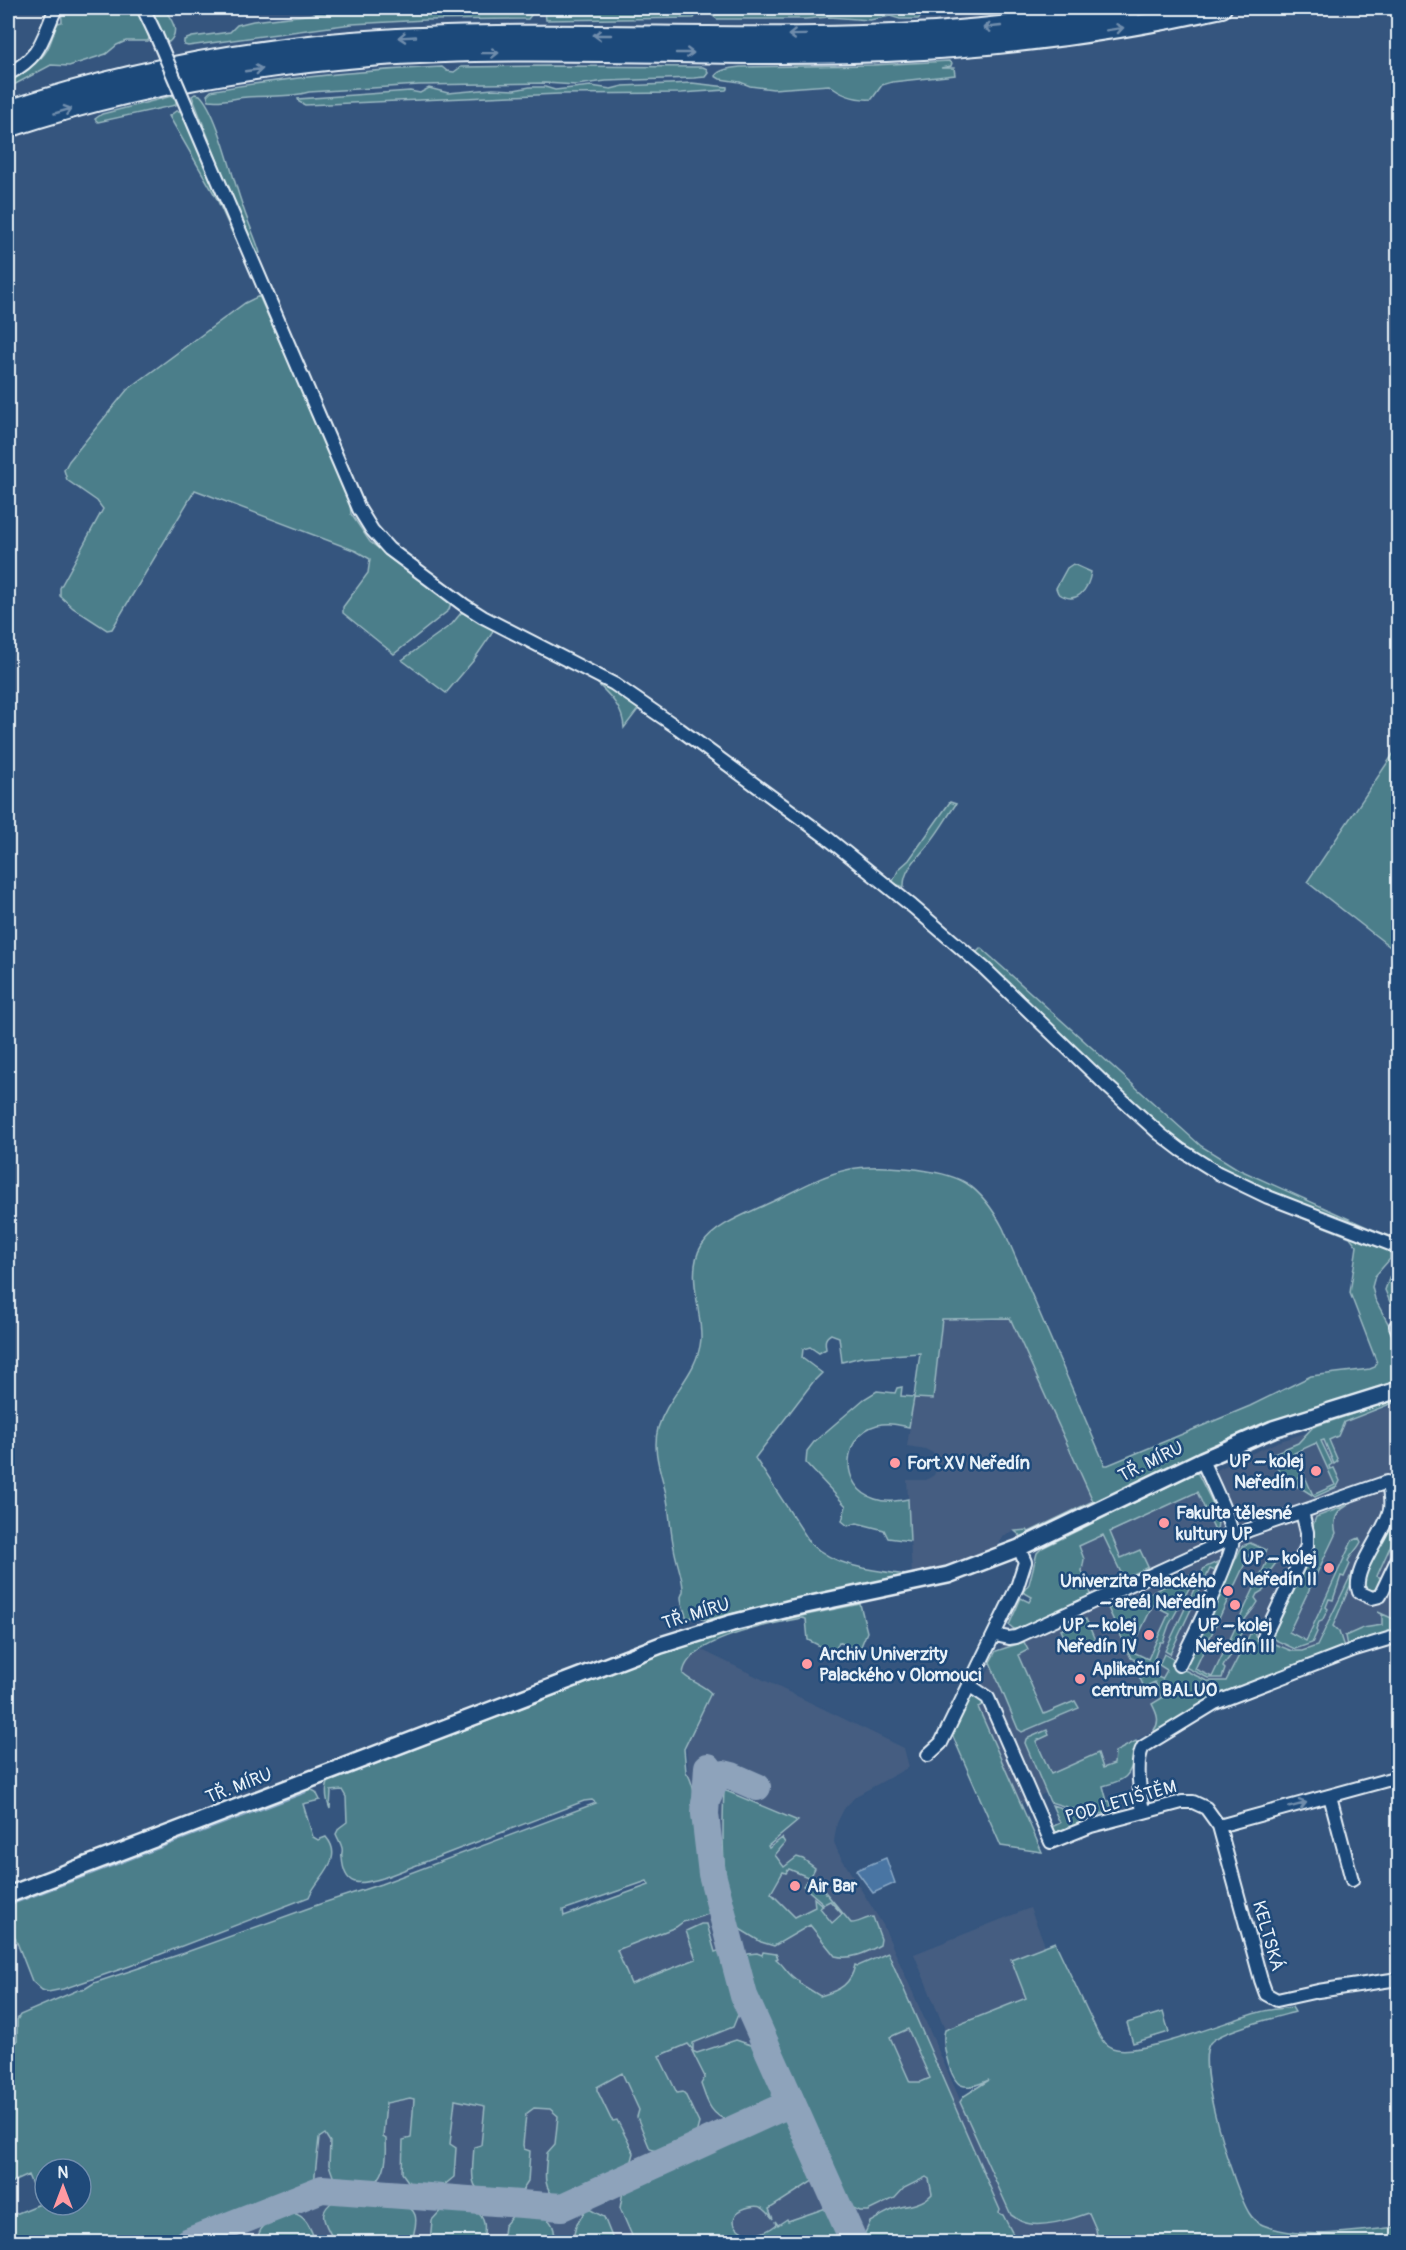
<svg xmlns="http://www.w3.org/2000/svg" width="1406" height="2250" font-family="Pangolin,sans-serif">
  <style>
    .built { fill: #445d81 }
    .green { fill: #4b7e8a; stroke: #9ab8c1; stroke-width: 1.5; fill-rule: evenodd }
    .water { fill: #4875a3; stroke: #88a7c5; stroke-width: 1.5 }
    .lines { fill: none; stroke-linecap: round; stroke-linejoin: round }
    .stream { stroke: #88a7c5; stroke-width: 3 }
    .taxiway { stroke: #8ea3bb; stroke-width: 28 }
    .minor-casing { stroke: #e8f1f8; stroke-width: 16 }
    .major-casing { stroke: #e8f1f8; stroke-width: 20 }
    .highway-casing { stroke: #e8f1f8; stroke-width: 22 }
    .minor { stroke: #1f4a7a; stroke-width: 12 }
    .major { stroke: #1f4a7a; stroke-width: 15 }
    .highway { stroke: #1f4a7a; stroke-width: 18 }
    .minor-bridge-casing { stroke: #e8f1f8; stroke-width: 16; stroke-linecap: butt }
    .minor-bridge { stroke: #1f4a7a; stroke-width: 12 }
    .oneway { stroke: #6f8dac }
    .poi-dot { fill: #ff9aa2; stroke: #1f4a7a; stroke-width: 2 }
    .labels { text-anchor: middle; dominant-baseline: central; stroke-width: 5; stroke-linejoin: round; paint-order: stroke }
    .poi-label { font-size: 18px; font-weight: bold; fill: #e8f1f8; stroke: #1f4a7a; text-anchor: start }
    .street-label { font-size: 18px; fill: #e8f1f8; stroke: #1f4a7a }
  </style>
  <rect width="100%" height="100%" fill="#35557e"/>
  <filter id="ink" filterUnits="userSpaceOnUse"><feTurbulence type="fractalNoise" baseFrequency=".0167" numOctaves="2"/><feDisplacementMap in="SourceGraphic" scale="12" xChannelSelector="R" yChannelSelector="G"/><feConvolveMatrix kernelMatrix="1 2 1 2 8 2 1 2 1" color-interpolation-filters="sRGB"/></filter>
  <g filter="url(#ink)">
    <path class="built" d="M973,1317L987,1320L1010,1318L1093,1501L1029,1533L1015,1531L1004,1536L995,1549L912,1576L907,1480H926L934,1475L938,1465L935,1454L925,1449L907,1446L914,1398H934L941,1319Z
      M1398,1404V1632L1211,1700L1134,1741L1116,1754L1114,1764L1011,1808L968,1709L1017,1617L1026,1609L1063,1541L1277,1442Z
      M704,1651L904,1748L909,1767L856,1796L844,1809L837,1823L834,1842L839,1854L883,1925L1011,2215L1045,2223L1074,2219L1114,2203L1242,2242H8V2227L81,2205V2169L696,1879L680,1662Z
      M1030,1908L1045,1945L1011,1959L1027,1997L945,2030L914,1954Z"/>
    <path class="green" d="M61,8H138L149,38L148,41H126L117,45L106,54L69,66L51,65L8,88V78C22,71 38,65 47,50C52,42 53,32 58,23L62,22Z
      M151,8H164C171,19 181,31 169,42L165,41Z
      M725,8H923L925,13L918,19H900L890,16L870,20L829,17L805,19H717L712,15L724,12Z
      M443,9L489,12L523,9L530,11L532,14L528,19L425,20L352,24L188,46L184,45V40L192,37L230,32L237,25L253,21L324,13Z
      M552,9L694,10L696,15L694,18L546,20L545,11Z
      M949,61L952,63L951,66L941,68H954L955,75L892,82L882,85L872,99C855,100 842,96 829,85L773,89L750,86L740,82L720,79L715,76C720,69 732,68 740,67L873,65Z
      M549,66L703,67L707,69L708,73L705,77L694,78L606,81L576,85L545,83L419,85L309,92C289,98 268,95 247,97C234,98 222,102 209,100L207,95L211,91L215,90C291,77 365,70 442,67L447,71L454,72L461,67Z
      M692,83L727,87V89L726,90L681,93L559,94L305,105L299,102L298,99L410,91L420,93L429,88L448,93L493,89L514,90L530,87H545L555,90L591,86L611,89L623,86Z
      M195,94L200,95C218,113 232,177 242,204C247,221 255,236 260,253L257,254L253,251L192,96Z
      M172,96L176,100V105L98,122L95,119L102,114Z
      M176,111H181L228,212L240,247L239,248L216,197L169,116Z
      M259,296L349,496L351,514L370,542L451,602L449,610L394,654L343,613V607L368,573L370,559L356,551L195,490L112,629L107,630L73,608L60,596V588L103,509L97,501L67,480L64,470L69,461L127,390L245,303Z
      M1073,564L1091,572C1088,591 1076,606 1058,593L1056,588L1067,568Z
      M461,613H465L488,625L493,630L491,635L473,661L446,693L402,660L452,624Z
      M595,678C650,708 699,749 749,786C829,846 911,905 985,974C1057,1040 1122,1118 1206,1171C1225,1183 1247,1192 1268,1201C1307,1218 1347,1233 1388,1248L1390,1252V1259L1375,1276L1372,1287L1375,1299L1398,1342V1384L1328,1405L1270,1425L1202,1453L1023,1538L1015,1531L1027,1530L1029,1532L1093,1501L1010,1318L942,1319L933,1399L914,1398L909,1427C899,1425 888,1422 877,1425C841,1435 839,1488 875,1499C886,1503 897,1501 908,1499L910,1541L888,1538L884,1530L857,1523L848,1526L842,1521L846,1506L806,1463L807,1451L814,1442L864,1399L877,1391L895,1393L897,1388L902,1387L901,1396L914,1397L920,1353L861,1357L842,1362L839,1337L831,1334C824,1338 825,1342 826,1349L819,1353L810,1347L803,1349L802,1358L822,1373L813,1382L755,1458L811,1544C839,1569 876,1570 912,1576L784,1601L706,1620L702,1619L698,1615L687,1619C685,1612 681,1603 681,1597C682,1594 684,1591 683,1588C682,1575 676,1561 674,1548C670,1530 670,1512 666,1494C661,1472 652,1451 658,1428C668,1395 698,1374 701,1339C702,1310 685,1271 702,1245C715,1225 746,1214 767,1204C792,1193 819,1176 846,1170C875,1163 941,1168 966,1183C983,1194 994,1211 1003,1228L1105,1465H1108L1250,1406L1311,1376L1370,1369L1375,1367L1377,1363L1350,1293L1357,1246L1350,1237L1302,1218L1217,1178L1155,1136L1113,1099L1001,990L937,933L850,863L639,708L624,728C623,706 608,694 594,680Z
      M1398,747V953L1307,882Z
      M950,802L956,804C947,817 940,830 931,841C921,855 903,868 904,887L892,883L899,869L909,860Z
      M981,948L1201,1146L1238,1169L1369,1228L1398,1239V1242L1306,1208L1205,1161L1160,1128L975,954Z
      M1398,1272V1310L1390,1302L1385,1290L1390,1276Z
      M1398,1399V1401L1344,1422L1338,1436L1329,1440L1338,1461L1334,1464L1324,1440L1321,1441L1332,1464L1329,1466L1330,1469L1334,1468L1340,1481L1337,1487L1315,1497L1301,1488V1482L1306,1479L1313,1495L1335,1485L1316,1443L1294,1453L1304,1474L1299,1477L1298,1487L1283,1480L1272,1454L1298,1443L1313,1427Z
      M1197,1472L1218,1514L1215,1515L1218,1522L1217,1530L1215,1531L1197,1492L1110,1532L1121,1558L1140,1550L1148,1567L1124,1579L1103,1535L1079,1546L1084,1559L1082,1571L1090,1589L1091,1598L1018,1629H1014L1009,1625L1021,1598L1029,1602L1032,1597L1023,1592L1029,1584L1037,1553L1042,1548Z
      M1398,1483V1529L1377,1576L1384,1579C1378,1589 1372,1595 1363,1585V1577L1395,1486Z
      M1348,1505C1337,1511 1332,1520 1336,1533L1289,1632L1306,1641L1352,1541L1359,1538L1361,1542C1357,1550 1351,1554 1348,1561L1350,1564L1344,1577L1341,1576L1333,1600L1329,1599L1326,1607L1328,1609L1322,1621L1319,1622L1316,1630L1317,1632L1312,1643L1295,1649L1271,1638L1314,1546L1313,1525L1316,1517Z
      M1250,1543L1266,1550L1263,1556L1251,1551L1195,1669L1212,1677L1268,1559L1276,1563L1270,1571L1267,1570L1265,1575L1269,1579L1264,1590L1257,1594L1255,1598L1258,1602C1253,1611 1247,1615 1244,1621L1247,1624C1243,1633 1237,1637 1234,1644L1236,1647C1232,1656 1225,1661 1223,1667L1225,1669L1222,1678H1208L1185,1667L1242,1546Z
      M1217,1562L1215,1571L1210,1569L1170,1654L1165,1651L1204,1568Z
      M1196,1572L1197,1574L1169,1625L1163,1642H1160L1153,1662L1146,1665L1131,1658L1108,1608L1121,1606L1135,1600ZM1153,1605L1169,1613L1148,1659L1131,1651Z
      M1350,1577L1353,1579L1333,1626L1339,1632L1344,1647L1156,1733L1154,1730C1161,1721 1156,1712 1152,1704L1162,1698L1155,1682L1144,1687L1138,1674L1147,1672L1162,1679L1167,1670L1159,1665L1164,1654L1175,1660L1174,1665L1207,1681H1226L1251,1632L1255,1633V1636L1292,1651H1302L1317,1646Z
      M860,1604L867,1632L859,1651L839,1642L834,1653L808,1640L806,1619L802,1618C774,1623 686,1639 683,1674C691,1682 702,1684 711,1693L684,1749L686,1772C699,1786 701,1858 706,1881C708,1891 713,1902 715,1912L683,1922L676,1927L617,1950L631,1984L696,1959L686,1931L701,1924H707L715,1952L721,1950L717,1938V1928L719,1929V1935L721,1936L741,2007L733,2027L693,2043V2050L688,2044L659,2056L677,2093L683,2092L685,2094L699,2123L695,2138L663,2153L650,2149L637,2117L639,2110L622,2073L597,2087V2090L611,2119L613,2121L617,2120L634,2153L630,2168L582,2195L580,2193L565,2198H556C541,2187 546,2170 547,2153L555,2144L558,2116L550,2109L534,2108L526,2114L523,2145L524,2149L530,2151L528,2182L518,2197C471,2192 470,2195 474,2147L481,2145L485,2106L455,2100L450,2144L456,2148L454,2177L442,2187L441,2192L440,2190L412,2187L402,2173L403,2140L411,2138L414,2099L410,2098L386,2103L383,2137L386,2139C387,2156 387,2172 374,2184L341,2182L334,2179L329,2165L330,2142L325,2134L319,2138L314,2184L278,2202L166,2242H8L10,2237L8,2217L40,2204L28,2175L8,2184V2042L17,2041V2020L20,2015L78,1990H83L94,1983L181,1954L320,1904L381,1884L596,1803L592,1800L584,1801L383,1878C359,1885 344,1888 342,1857C341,1852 343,1853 342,1848C341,1843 338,1839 336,1834L339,1828L347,1822L346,1797L342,1790L331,1791L330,1809C326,1799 324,1787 331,1777L691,1640L693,1644L752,1626ZM647,1881L649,1885L564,1916L563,1910ZM45,2169H81V2205H45Z
      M1378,1612L1398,1621V1631L1347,1646L1345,1636L1363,1628L1382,1625V1614Z
      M1086,1619L1095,1640L1071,1651L1061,1630Z
      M1024,1642L1028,1650L1018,1655L1044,1714L1075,1701L1079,1708L1022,1732L1018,1729L990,1662L996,1651Z
      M972,1696L982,1699L984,1704L978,1707L1042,1852L1001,1846L951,1732Z
      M1047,1730L1049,1735L1036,1741L1051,1774L1098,1753L1103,1768L1114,1764L1115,1752L1136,1741C1139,1747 1136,1748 1135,1754C1130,1778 1125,1780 1103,1786L1107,1801H1110L1112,1812L1093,1815L1050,1802L1025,1743L1026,1739Z
      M308,1788L316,1792L320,1800L303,1804L313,1837L318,1840L326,1837C346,1860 316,1878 309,1897L130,1966L63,1989L48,1992L42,1990L32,1981L11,1927L8,1923V1901Z
      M724,1790L798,1821L768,1846L769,1848L782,1838L785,1843L775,1855L784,1867L797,1857L803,1859L815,1868L810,1878L789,1869L786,1873L783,1872L771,1893L795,1917L815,1907L814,1898L823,1906L820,1908L832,1923L842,1914L830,1901L824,1904L803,1886L807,1881L820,1886L851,1923C856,1924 865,1918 873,1917L881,1939L880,1945C866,1953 851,1960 835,1956L810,1925L774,1946L761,1942L738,1928C721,1886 722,1834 724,1790Z
      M1052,1805L1088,1816L1101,1817L1057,1833L1049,1828L1060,1823Z
      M1055,1942L1097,2031C1100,2038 1104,2045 1112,2048C1140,2058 1228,2020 1260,2012C1270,2009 1281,2009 1292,2007L1295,2012C1277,2017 1219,2031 1210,2043C1194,2064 1235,2191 1249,2213C1252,2218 1258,2223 1263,2225C1301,2241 1358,2231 1398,2227V2242H1098L1096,2229L1089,2213C1073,2219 1039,2229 1023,2222C1019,2221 1015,2217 1011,2215L960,2102L964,2096L989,2080C981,2083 971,2089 961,2085C950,2080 941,2042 945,2030L1026,1998L1011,1959Z
      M763,1952L776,1954L778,1958L776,1959C785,1966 789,1977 799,1981V1983L820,1996C841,1990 851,1984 855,1965L858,1966L888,1953L1000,2210L999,2213L1003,2215L1017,2242H861L870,2222C879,2217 891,2209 901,2207C912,2205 924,2203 932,2194L929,2179L926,2177L904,2188L895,2198L868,2211H860L844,2204L752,2000C748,1986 737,1966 748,1954L757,1953L762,1955ZM908,2029L930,2078L921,2082H910L890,2037Z
      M1163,2012L1169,2032L1133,2043L1127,2023Z
      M736,2040L760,2048L778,2087L772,2099L767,2103L729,2121C710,2115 707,2101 701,2084L705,2077L692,2051L697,2053Z
      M791,2116L819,2177L769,2209L773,2219C765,2209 761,2203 746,2208C718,2217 744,2250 776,2225L775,2221L778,2225L787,2219L788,2221L832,2206L849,2242H642L638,2237L633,2238L620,2208L623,2191L774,2119Z
      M359,2197C375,2205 409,2197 415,2215C418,2224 413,2233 412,2242H334C327,2224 314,2214 335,2200L358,2199Z
      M585,2203L587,2208L604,2217L614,2242H572L576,2226L586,2209Z
      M442,2206L446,2208L475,2210C487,2219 485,2229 483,2242H430L432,2220L443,2208Z
      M293,2213C308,2217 310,2229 316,2242H258C256,2223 278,2217 293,2213Z
      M514,2214C537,2215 558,2213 554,2242H502L504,2226Z"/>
    <path class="water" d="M886,1858L895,1883L873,1893L856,1870Z"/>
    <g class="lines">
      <path class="stream" d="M335,1779L611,1673
        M8,1905L305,1792"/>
      <path class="taxiway" d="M708,1767L705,1814L712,1874L744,1996L854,2242
        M705,1803L715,1781L724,1774L732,1776L757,1787
        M187,2242L322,2189L562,2207L780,2108L785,2102L786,2092"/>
      <g class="minor-casing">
        <path id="minor" d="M143,8L156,35
          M8,74C42,56 41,41 56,8
          M191,117L359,509L372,530L389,549L464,605L483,617L614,684L678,728L825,836L912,906L984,968L1106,1085L1160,1134L1181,1150L1218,1173L1268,1197L1395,1246
          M1396,1326L1398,1331
          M995,1635L1009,1638L1016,1637L1249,1530L1387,1482C1390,1491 1391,1501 1390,1510C1385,1533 1351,1570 1359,1592L1372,1598L1380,1596L1398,1558
          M1264,1637L1307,1546V1532L1302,1512
          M1179,1665C1189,1645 1235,1553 1233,1537C1229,1515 1211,1481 1202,1460
          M969,1685L988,1698L1051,1842L1091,1826L1182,1802H1193L1206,1808L1219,1826L1261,1980L1266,1994L1277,2000L1318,1991L1398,1979
          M928,1755L941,1743L1017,1587L1025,1562L1019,1548
          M1330,1796L1352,1880
          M1143,1812C1140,1796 1135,1760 1143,1747L1215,1703L1355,1649L1398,1636
          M1219,1826L1398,1777"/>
      </g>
      <g class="major-casing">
        <path id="major" d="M8,1895L661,1645L732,1623L792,1608L948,1575L1019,1548L1202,1460L1273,1429L1398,1390"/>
      </g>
      <g class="highway-casing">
        <path id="highway" d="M8,110C128,71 255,46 382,39C566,28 751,43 935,32C1002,27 1068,19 1133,8
          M8,128C124,89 247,67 369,57C541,44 714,59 886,52C999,47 1112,33 1222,8"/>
      </g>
      <use href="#minor" class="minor"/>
      <use href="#major" class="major"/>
      <use href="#highway" class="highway"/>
      <g class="minor-bridge-casing">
        <path id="minor-bridge" d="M156,35L191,117"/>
      </g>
      <use href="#minor-bridge" class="minor-bridge"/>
    </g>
    <defs><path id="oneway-shaft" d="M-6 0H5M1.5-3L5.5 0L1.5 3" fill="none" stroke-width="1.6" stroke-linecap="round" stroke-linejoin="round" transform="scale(1.5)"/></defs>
    <g class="oneway">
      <use href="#oneway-shaft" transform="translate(992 27) rotate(174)"/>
      <use href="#oneway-shaft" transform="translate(1115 29) rotate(-9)"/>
      <use href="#oneway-shaft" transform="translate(602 35) rotate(-180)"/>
      <use href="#oneway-shaft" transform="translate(797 35) rotate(179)"/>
      <use href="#oneway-shaft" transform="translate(407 37) rotate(177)"/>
      <use href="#oneway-shaft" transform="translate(490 53) rotate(-1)"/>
      <use href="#oneway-shaft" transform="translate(685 53)"/>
      <use href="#oneway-shaft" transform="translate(254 70) rotate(-8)"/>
      <use href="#oneway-shaft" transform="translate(63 111) rotate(-16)"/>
      <use href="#oneway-shaft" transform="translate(1298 1805) rotate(-15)"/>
    </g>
  </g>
  <g class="poi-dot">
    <circle cx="895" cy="1463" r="6"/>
    <circle cx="1316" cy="1471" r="6"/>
    <circle cx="1164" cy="1523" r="6"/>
    <circle cx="1329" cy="1568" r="6"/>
    <circle cx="1228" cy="1591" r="6"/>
    <circle cx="1235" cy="1605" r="6"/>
    <circle cx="1149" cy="1635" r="6"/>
    <circle cx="807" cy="1664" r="6"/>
    <circle cx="1080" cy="1679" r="6"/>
    <circle cx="795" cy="1886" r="6"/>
  </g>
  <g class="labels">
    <g class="poi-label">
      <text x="1304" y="1461" text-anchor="end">UP – kolej<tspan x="1304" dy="21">Neředín I</tspan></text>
      <text x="907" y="1463">Fort XV Neředín</text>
      <text x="1176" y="1513">Fakulta tělesné<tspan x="1176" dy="21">kultury UP</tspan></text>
      <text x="1317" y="1558" text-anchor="end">UP – kolej<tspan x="1317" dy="21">Neředín II</tspan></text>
      <text x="1216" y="1581" text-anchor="end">Univerzita Palackého<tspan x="1216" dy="21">– areál Neředín</tspan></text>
      <text x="1137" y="1625" text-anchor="end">UP – kolej<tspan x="1137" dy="21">Neředín IV</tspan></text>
      <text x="1235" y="1625" text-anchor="middle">UP – kolej<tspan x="1235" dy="21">Neředín III</tspan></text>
      <text x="819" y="1654">Archiv Univerzity<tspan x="819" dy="21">Palackého v Olomouci</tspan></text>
      <text x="1092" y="1669">Aplikační<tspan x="1092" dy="21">centrum BALUO</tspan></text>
      <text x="807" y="1886">Air Bar</text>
    </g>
    <g class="street-label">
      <text transform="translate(1151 1462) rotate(-26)">TŘ. MÍRU</text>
      <text transform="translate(696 1614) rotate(-17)">TŘ. MÍRU</text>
      <text transform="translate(239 1786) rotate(-21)">TŘ. MÍRU</text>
      <text transform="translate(1121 1802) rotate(-16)">POD LETIŠTĚM</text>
      <text transform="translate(1268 1936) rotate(74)">KELTSKÁ</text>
    </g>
  </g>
  <rect width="1406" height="2250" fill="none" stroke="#1f4a7a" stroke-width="30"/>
  <rect x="15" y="15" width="1376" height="2220" fill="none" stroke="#e8f1f8" stroke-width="2" filter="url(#ink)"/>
  <g transform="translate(63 2187)"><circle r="28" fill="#1f4a7a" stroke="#6f8dac" stroke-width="1.5"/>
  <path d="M0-4.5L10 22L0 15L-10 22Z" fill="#ff9aa2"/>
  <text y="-9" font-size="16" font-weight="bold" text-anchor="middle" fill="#e8f1f8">N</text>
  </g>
</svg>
